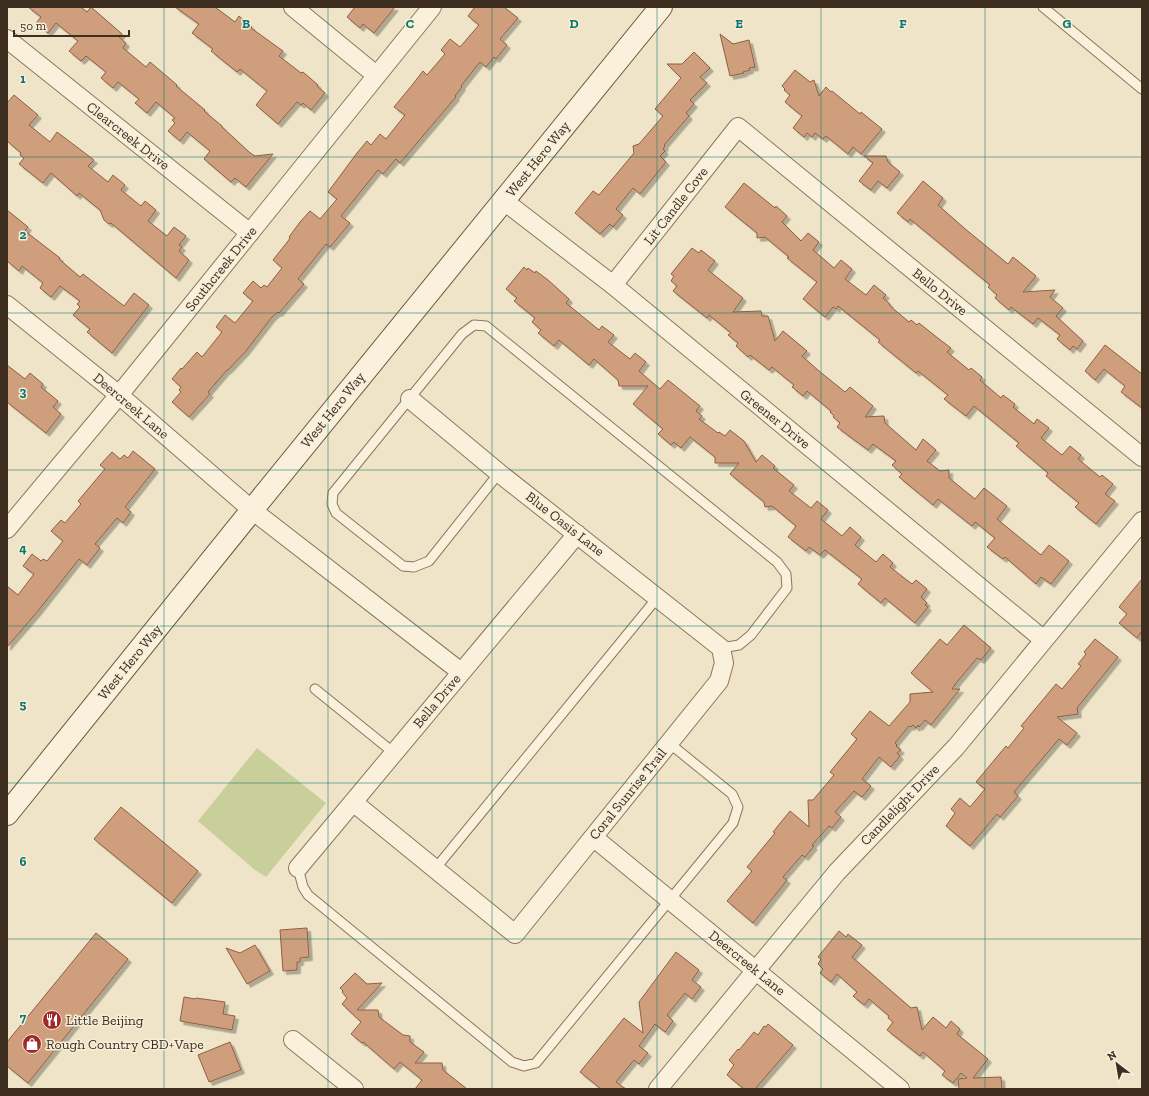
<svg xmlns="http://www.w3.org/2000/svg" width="1149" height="1096" font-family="'Zilla Slab',serif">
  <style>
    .green { fill: #c9cf9b }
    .building { fill: #cf9f7d; stroke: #8d5f41; filter: url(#shadow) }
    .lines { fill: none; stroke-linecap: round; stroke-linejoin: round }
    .lane-casing { stroke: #8d765c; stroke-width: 11 }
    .street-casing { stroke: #8d765c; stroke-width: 20 }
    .secondary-casing { stroke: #6f573f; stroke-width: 24 }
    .lane { stroke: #faf1dc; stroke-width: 9 }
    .street { stroke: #faf1dc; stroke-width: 18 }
    .secondary { stroke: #faf1dc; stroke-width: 22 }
    .grid { fill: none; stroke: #0f766e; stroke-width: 1; stroke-opacity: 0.55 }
    .labels { text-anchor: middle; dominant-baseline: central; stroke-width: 3; stroke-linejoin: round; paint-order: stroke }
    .street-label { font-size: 14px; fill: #3d2e20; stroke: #f7eed8 }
    .poi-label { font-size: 14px; fill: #3d2e20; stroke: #f7eed8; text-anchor: start }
    .grid-label { font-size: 13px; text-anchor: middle; font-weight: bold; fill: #0f766e; stroke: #f7eed8; stroke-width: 3; stroke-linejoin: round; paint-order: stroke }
  </style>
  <defs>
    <filter id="shadow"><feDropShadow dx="3.5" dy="3.5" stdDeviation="0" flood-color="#0004"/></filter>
  </defs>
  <rect width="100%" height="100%" fill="#f0e4c8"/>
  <path class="green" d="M257,748L326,803L266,877L255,870L198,821Z"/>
  <path class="building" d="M28,7H81L87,12L91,7L122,34L119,37L126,43L123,48L146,67L150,62L177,85L176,86L205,110L204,111L222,126V127L249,152L255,156L273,154L246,187L235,178L231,182L204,159L210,151L187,132L180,141L168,131L175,123L172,120L175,118L156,102L147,113L135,103L139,99L118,82L113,88L101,78L106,72L86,56L81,61L69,51L78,41L56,23L48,33L36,23L41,17Z
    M175,7H215L235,22L239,16L252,27L251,28L283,51L279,56L301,73L303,72L318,85L317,86L325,93L311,110L303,103L301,105L297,102L278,124L256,105L267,91L240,69L237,72L211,51L213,49L192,33L199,24Z
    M355,7H395L374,33L363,24L360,28L347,17Z
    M475,7H504L518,18L500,39L507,45L496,59L494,57L486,67L480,62L461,86L462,87L455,96L456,97L400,163L396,159L383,174L378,170L341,216L350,223L330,247L326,244L298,279L304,284L279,313L278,312L272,317L246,351L228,370H227L208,392L210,394L189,417L172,402L181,392L179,390L181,387L172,379L181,368L182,369L197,352L202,357L222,332L216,327L225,315L235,323L253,301L243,293L253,281L261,288L264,285L267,287L282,268L273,260L288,241L290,238L289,237L300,222L310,211L320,219L337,199L328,192L357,153L367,141L371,145L380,134L386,139L405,115L394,107L413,84L423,71L427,75L445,54L441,50L450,39L460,47L479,25L468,16Z
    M720,34L733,44L749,40L755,67L749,68L750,70L743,72L744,73L730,76Z
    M694,52L710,68L700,77L707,83L690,100L694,104L686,113L689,116L664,145L665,146L663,149L665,151L660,156L666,162L640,194L633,188L616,209L623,215L613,227L610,224L600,234L575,213L593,191L599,195L634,153L633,146L639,144L663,116L655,109L681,78L667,64H682Z
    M795,70L810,82L814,80L819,96L826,87L831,92L832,91L860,114L861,112L882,129L861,154L853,147L848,154L826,136L823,139L815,133L812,137L807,133L804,137L793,128L802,116L785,102L790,95L784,90L785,89L782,86Z
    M14,95L38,115L29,125L50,142L57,132L94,160L88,166L108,182L113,175L125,185L121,190L141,206L145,201L156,210L148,221L167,236L174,227L186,236L179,245L182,247L179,251L189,260L176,278L111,223L109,224L104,220L100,210L79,193L77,196L51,173L43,183L19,164L24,158L20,155L21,153L7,141V103Z
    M864,156H886L888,162L900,172L887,188L878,181L871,190L859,181L873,163Z
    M923,181L943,198L938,205L964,228L1008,264L1013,257L1036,276L1023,292L1055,290L1050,297L1063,308L1056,316L1083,341L1077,349L1073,346L1070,350L1057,339L1060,335L1038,318L1033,324L1011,307L1009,310L995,298L997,295L988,287L990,285L910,219L908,222L897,213Z
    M744,183L775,208L776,206L787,216L782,222L801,241L808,233L819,242L813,250L834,268L841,260L852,269L845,279L866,295L874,285L886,295L883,298L889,303L890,306L909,322L911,320L917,325L919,323L939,339L951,348L947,352L969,370L971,368L982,377L980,380L1001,398L1003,395L1015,404L1013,407L1034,424L1037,419L1049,428L1041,438L1062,455L1070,446L1081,455L1078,459L1100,477L1102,475L1113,484L1105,494L1115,501L1096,524L1075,507L1079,503L1046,476L1048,473L1016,446L1019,443L974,406L966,416L944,399L948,395L918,371L916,373L878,342L880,340L838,306L836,309L833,307L825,317L803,299L817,282L787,258L789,257L765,237L757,238V233L725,207Z
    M7,210L28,227L25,231L60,258L59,259L80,277L83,274L124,306L134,293L149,305L112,353L87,332L90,329L73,315L80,307L77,304L80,301L60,286L51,297L40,288L43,283L22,266L19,271L7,261Z
    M692,248L699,253L701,250L715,261L708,270L743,298L733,312L761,311L762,316H768L775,341L783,331L807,351L802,356L819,371L845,392L850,387L873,406L865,417L884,416L885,423L916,450L923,439L936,450L927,461L940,471L949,470V478L975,499L984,488L1007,506L997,519L1041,555L1049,545L1069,561L1051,584L1041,577L1036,584L1005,557L1003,559L987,547L995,538L975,522L972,526L938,499L933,505L899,477L902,474L892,465L896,461L873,444L868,450L849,436L837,427L840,423L833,417L834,416L830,412L831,411L807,391L803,396L792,387L794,385L772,367L769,370L750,355L748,357L736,346L738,343L728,335L731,333L709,315L707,318L673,291L677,286L671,281L674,276L671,274Z
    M524,267L527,270L528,268L535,273L536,271L548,280L569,299L566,303L599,330L602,326L614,335L608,342L630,359L635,353L646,362L639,371L660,389L668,380L700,406L696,411L702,416L699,419L718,433L719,432L725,436L730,430L744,441L756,462L762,455L775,466L773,468L794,485L789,491L811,508L817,501L828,510L821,519L842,536L850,527L861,537L855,545L876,562L883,554L893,563L890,567L912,584L916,580L927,589L921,597L927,603L925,605L928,607L915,623L885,598L881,603L858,584L862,579L825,550L820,555L809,547L806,551L788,537L796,526L772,506L765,507L764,502L730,474L739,463H715V457L690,437L681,448L674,442L671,445L658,434L663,429L633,404L648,386H619L618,380L594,359L589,365L559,340L554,346L538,333L541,330L532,322L535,318L514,301L517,298L506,289Z
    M1105,345L1142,374V408L1121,392L1125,386L1104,369L1095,380L1085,371Z
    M7,365L25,379L30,373L43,384L41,387L58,401L53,407L61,414L46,433L7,402Z
    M133,451L155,469L125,507L131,512L123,523L117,518L95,544L100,548L87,565L79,559L38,611L7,647V586L18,595L34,574L23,566L32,554L41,561L43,559L47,561L63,541L51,531L61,520L65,523L81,504L78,501L105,469L100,465L112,452L120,459L124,455L128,458Z
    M1142,579V631L1137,638L1119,623L1127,614L1119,607Z
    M964,625L991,648L981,660L977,658L957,682L952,689H960L931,725L925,720L919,727L918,725L916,728L913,725L911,727L909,726L895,743L897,745L896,746L901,750L897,753L900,756L891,767L879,757L862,779L871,786L862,797L854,791L835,812L841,817L832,828L829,826L812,845L814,846L805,857L802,855L783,877L787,880L753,923L727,901L752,871L747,867L775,833L773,832L790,811L809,827L808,800H813L834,775L830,772L857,739L851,734L870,711L889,726L910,702V694L933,692L911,673L940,639L947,645Z
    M1095,639L1118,657L1077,708L1078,714L1057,717L1077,733L1067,745L1059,739L1014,792L1018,796L1000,817L997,814L970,846L946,826L955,813L951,809L960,798L970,807L985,789L976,782L1006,746L1008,748L1024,728L1021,726L1056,684L1062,689L1081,666L1078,664L1086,654L1084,652Z
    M121,807L198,871L172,903L94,839Z
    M307,928L309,957L300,958V962H297V970L283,971L280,930Z
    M839,931L846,937L848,934L862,945L852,957L911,1008L917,1007L922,1030L933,1017L946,1028L951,1021L960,1029L957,1034L988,1059L973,1078L1001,1077L1002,1089H959L958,1079L967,1078L961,1073L953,1083L942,1075L945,1071L923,1052L920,1056L887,1030L893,1022L888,1018L889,1016L869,999L864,1005L853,996L857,992L837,974L831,982L820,973L823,969L818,964L821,959L818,957Z
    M96,933L128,959L28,1083L7,1066V1042Z
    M255,945L270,971L247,984L226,948L240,953Z
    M676,952L699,970L692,980L701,987L692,999L685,993L667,1015L673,1021L665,1032L655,1024L639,1046L648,1053L639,1064L634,1060L616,1082L626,1089H601L580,1072L624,1018L643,1033L639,1002Z
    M355,973L367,984L382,983L357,1010H378L379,1017L403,1035L410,1036V1042L424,1052L415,1063H442L443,1070L467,1089H415L422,1080L400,1062L394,1069L363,1042L362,1043L351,1034L361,1022L342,1004L347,998L342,992L343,991L340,988Z
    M184,997L195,999L196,998L225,1002L223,1014L235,1016L232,1030L180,1021Z
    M768,1024L793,1045L755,1089H744L727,1075L734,1065L729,1060L738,1049L739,1050L754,1032L758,1035L764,1026L766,1027Z
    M230,1042L241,1070L209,1082L198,1055Z"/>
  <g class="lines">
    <g class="lane-casing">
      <path id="lane" d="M1043,7L1142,89
        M499,473L429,561L414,567L403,566L336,513L332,504L333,493L462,334L474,325L486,326L777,562L786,574L787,588L751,635L739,645L721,648
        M315,689L394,753
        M298,868L303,887L308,895L512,1062L524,1066L536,1063L733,823L738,807L732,794L669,743
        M435,869L657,598"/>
    </g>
    <g class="street-casing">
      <path id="street" d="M293,7L376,75
        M7,39L250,233
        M504,201L613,285L1044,640
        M613,285L738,127L1142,457
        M7,305L119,395L252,510L461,672
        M7,529L119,395L432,7
        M353,802L515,934L719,681L724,663L721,648L499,473L410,399
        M593,837L900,1089
        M298,868L577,534
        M293,1040L354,1089
        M658,1089L837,872L956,747L1142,521"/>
    </g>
    <g class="secondary-casing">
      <path id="secondary" d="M7,814L252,510L661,7"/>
    </g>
    <use href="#lane" class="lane"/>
    <use href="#street" class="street"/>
    <use href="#secondary" class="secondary"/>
  </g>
  <path class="grid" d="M164,7V1089M328,7V1089M492,7V1089M657,7V1089M821,7V1089M985,7V1089M7,157H1142M7,313H1142M7,470H1142M7,626H1142M7,783H1142M7,939H1142"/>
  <defs>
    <g id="restaurant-disc" transform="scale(1)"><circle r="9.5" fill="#9e2a2b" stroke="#f7eed8"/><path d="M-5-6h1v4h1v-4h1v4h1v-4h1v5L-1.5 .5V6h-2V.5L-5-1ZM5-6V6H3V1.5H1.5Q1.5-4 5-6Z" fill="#fff"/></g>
    <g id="shop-disc" transform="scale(1)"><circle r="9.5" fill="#9e2a2b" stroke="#f7eed8"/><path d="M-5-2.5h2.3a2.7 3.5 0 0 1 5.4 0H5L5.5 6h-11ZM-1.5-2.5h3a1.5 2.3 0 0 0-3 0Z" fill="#fff"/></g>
  </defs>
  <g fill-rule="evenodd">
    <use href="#restaurant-disc" x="52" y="1020"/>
    <use href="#shop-disc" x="32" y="1044"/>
  </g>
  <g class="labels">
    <g class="street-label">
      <text transform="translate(128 136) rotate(38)">Clearcreek Drive</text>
      <text transform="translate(538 159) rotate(-51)">West Hero Way</text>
      <text transform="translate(676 206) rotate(-52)">Lit Candle Cove</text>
      <text transform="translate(221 269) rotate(-51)">Southcreek Drive</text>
      <text transform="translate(940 292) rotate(39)">Bello Drive</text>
      <text transform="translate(131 406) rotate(40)">Deercreek Lane</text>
      <text transform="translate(333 410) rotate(-51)">West Hero Way</text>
      <text transform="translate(775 419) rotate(39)">Greener Drive</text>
      <text transform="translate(565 524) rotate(38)">Blue Oasis Lane</text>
      <text transform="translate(130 662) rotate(-51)">West Hero Way</text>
      <text transform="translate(437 701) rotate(-50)">Bella Drive</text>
      <text transform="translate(628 794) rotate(-51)">Coral Sunrise Trail</text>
      <text transform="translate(900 805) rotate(-46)">Candlelight Drive</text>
      <text transform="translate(747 963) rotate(39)">Deercreek Lane</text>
    </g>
    <g class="poi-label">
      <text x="66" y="1020">Little Beijing</text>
      <text x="46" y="1044">Rough Country CBD+Vape</text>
    </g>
  </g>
  <g class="grid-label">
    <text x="246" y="28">B</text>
    <text x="410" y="28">C</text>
    <text x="574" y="28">D</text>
    <text x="739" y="28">E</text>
    <text x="903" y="28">F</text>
    <text x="1067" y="28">G</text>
    <text x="23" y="83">1</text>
    <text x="23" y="239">2</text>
    <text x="23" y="396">3</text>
    <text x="23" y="553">4</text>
    <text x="23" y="709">5</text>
    <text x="23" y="866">6</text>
    <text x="23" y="1022">7</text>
  </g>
  <rect width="1149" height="1096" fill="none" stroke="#3d2e20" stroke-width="16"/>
  <g transform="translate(1117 1064) rotate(329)" stroke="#f7eed8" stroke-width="3" paint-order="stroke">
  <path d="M0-3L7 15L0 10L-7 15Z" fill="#3d2e20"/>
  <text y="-6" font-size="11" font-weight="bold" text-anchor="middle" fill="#3d2e20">N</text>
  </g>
  <path d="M14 30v6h115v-6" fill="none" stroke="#3d2e20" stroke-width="2"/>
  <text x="20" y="30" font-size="12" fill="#3d2e20" stroke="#f7eed8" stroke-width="3" paint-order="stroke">50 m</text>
</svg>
